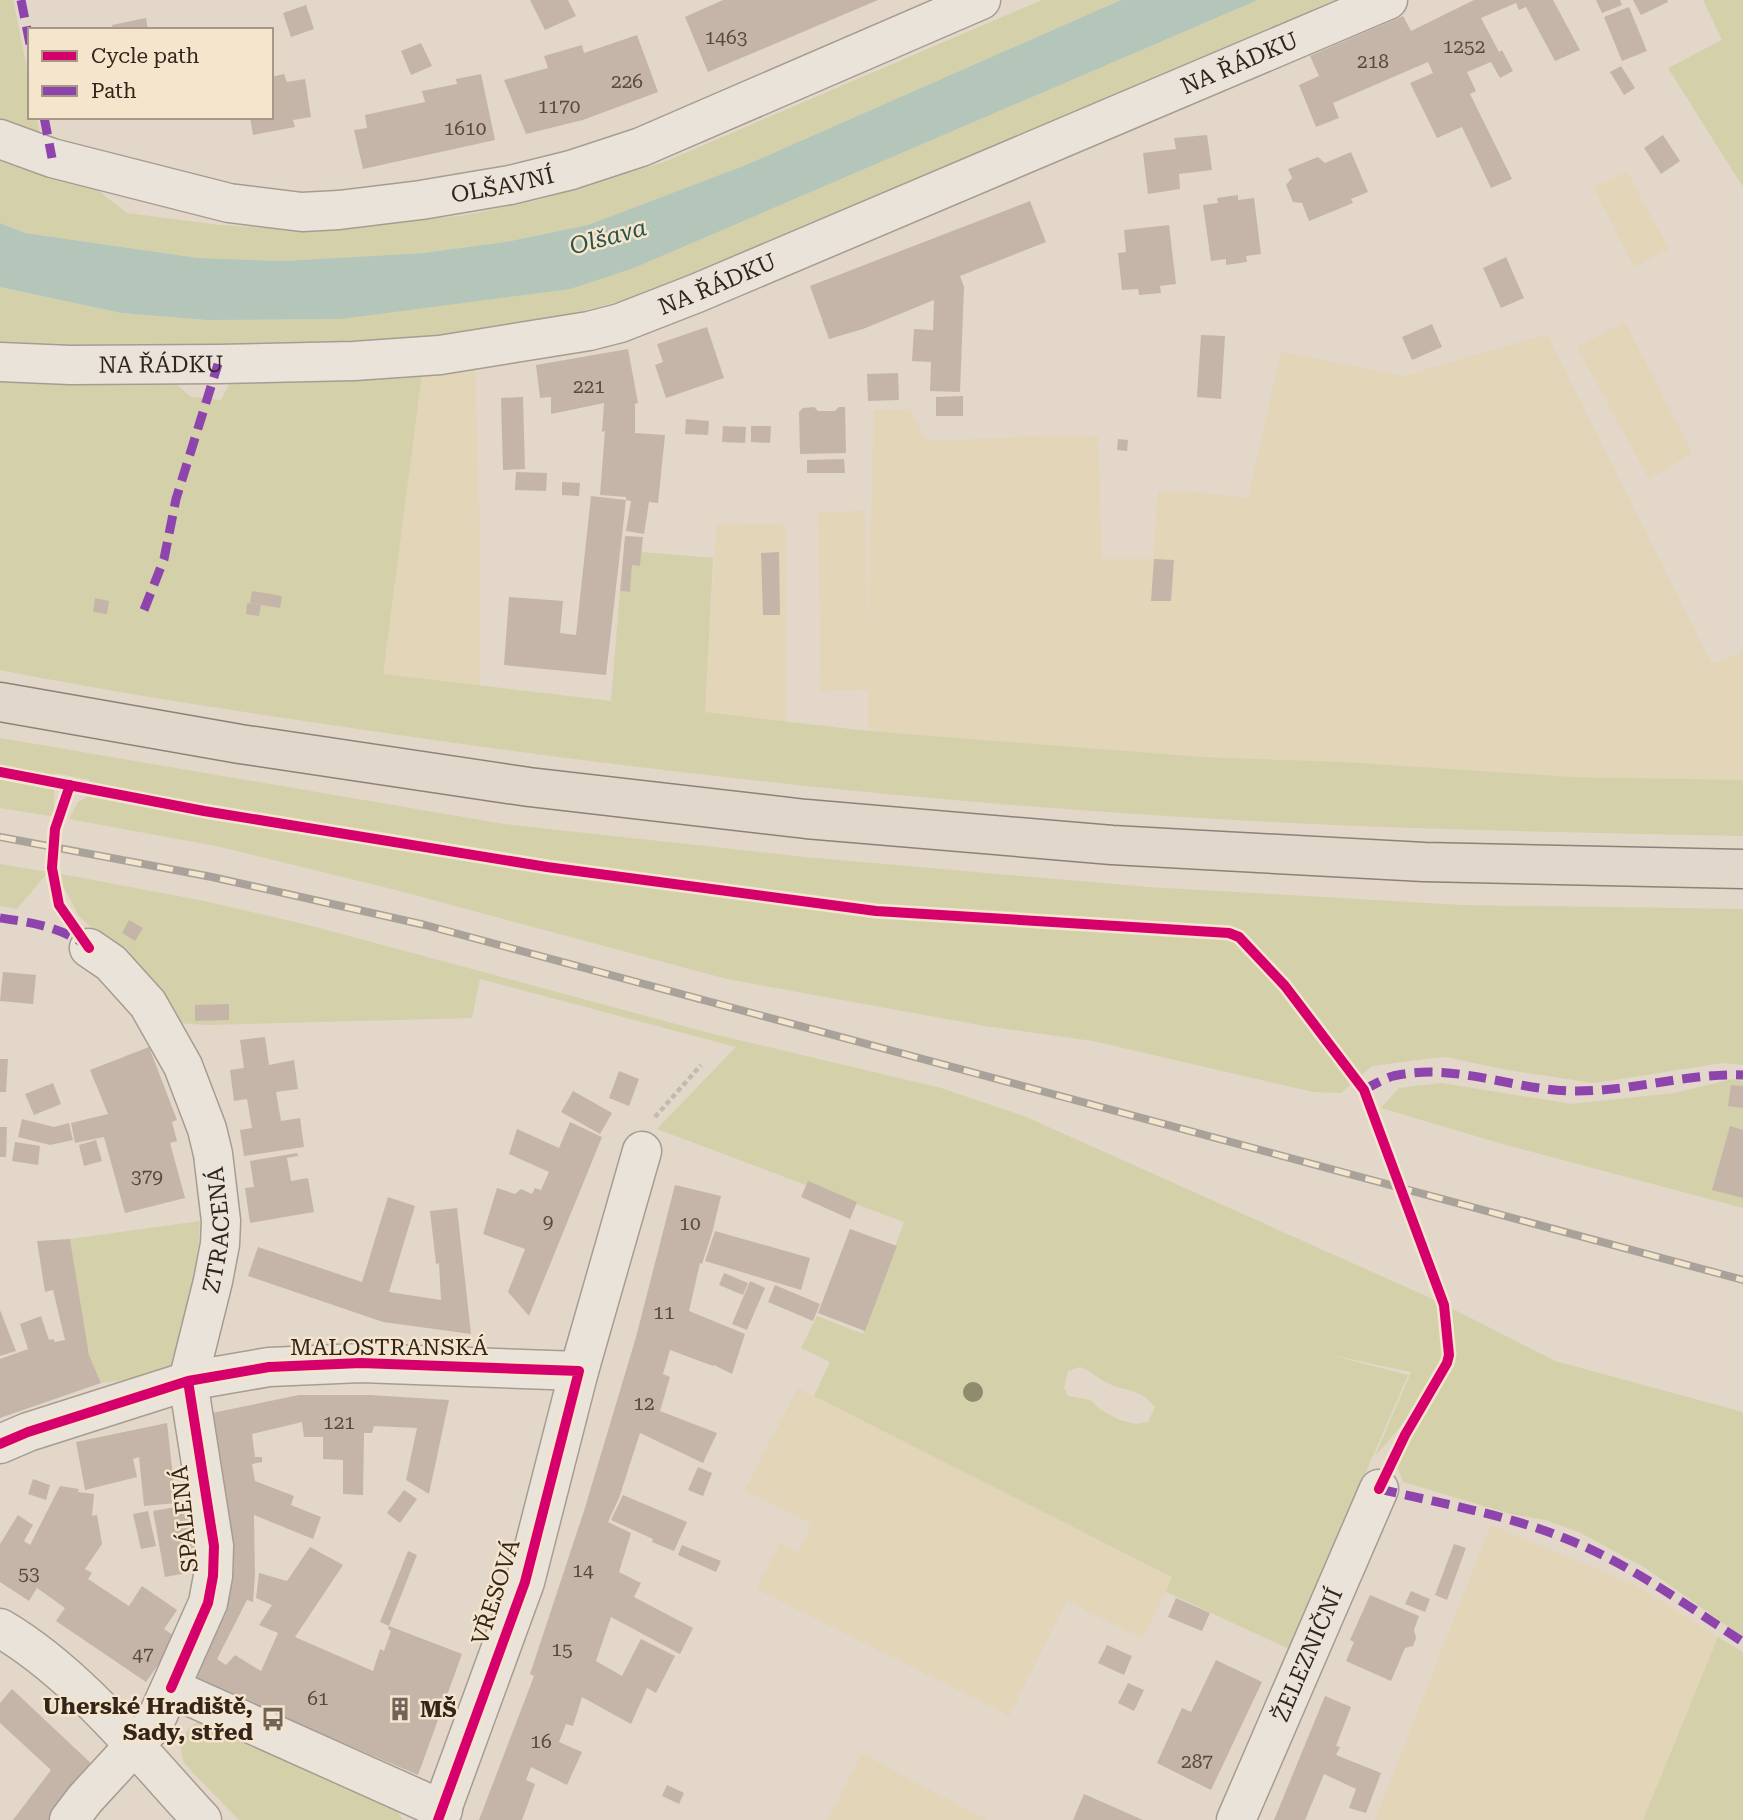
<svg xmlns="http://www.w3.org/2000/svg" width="1743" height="1820" font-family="'Roboto Serif',serif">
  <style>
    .farmland { fill: #e2d5b8 }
    .green { fill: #d4d0aa; fill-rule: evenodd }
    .water { fill: #b4c6b9 }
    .building { fill: #c5b5a9 }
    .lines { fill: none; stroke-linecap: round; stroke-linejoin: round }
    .minor-casing { stroke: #a69c92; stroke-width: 41 }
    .major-casing { stroke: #8c8278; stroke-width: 41 }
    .path { stroke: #c2bab1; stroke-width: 4.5; stroke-dasharray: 5 3.5; stroke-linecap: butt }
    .minor { stroke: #eae3d9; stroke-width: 38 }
    .major { stroke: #e1d8cb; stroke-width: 38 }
    .rail-casing { stroke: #a8a29a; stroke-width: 8 }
    .rail { stroke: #f4e5cc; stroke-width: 5; stroke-dasharray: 16; stroke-linecap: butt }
    .quiet { stroke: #8e44ad; stroke-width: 9; stroke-dasharray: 18 9; stroke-linecap: butt }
    .cycleway-casing { stroke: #f4e5cc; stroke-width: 15 }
    .cycleway { stroke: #d6006c; stroke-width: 10 }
    .tree { fill: #8d8c6d }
    .labels { text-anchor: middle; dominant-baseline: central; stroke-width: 5; stroke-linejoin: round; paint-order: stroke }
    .number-label { font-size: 19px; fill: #58493e }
    .street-label { font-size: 23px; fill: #33251b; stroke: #f4e5cc }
    .poi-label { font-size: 23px; font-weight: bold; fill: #33251b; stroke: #f4e5cc; text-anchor: end }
    .water-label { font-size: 24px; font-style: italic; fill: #2a534d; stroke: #f4e5cc }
  </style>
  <rect width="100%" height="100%" fill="#e2d7c8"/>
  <path class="farmland" d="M1627,172L1669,249L1634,267L1593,187Z
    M1625,322L1692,453L1649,479L1577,347Z
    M1547,334L1712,664L1743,652V780L1572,777L1343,762L1202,757L868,731V690L821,691L818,512L865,511L868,634L874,410L910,409L924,438L938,441L1058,435L1098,436L1102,559H1153L1158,491H1187L1248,498L1281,352L1404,376Z
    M475,363L480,540V686L382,674L422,373Z
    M717,523L786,525V724L704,712Z
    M798,1388L1173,1577L1142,1639L1067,1601L1009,1716L756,1589L780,1543L798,1552L812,1524L745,1490Z
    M1491,1525L1635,1585L1718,1637L1643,1820H1375Z
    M862,1754L987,1820H827Z"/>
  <path class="green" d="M0,0H13L30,83V117H37L42,145L0,129Z
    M1042,0H1121L746,165L589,225L505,242L423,253L284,261L198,258L25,233L0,223V157L95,188L127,213L220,225L311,231L466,215L535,201L664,162Z
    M1258,0H1334L723,267L637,297L554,318L407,343L0,353V287L121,313L206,320L341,319L634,268Z
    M1703,0H1743V187L1668,68L1722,40Z
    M0,373L173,381L191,397L221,400L232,379L422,373L383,674L611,701L620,591L630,592L632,565L640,566L641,552L713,558L705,712L868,731L1202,757L1343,762L1572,777L1743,780V836C1540,832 1338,828 1136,814C878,797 621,768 365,730C243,712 121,694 0,670Z
    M0,738L504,824L805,857L1148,887L1463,905L1743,909V1065L1723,1063L1594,1083L1507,1070L1446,1057L1433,1058L1372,1066L1341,1093L1313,1092L1093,1041L985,1026L727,979L392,889L216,846L69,819L78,802L87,797L90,780L55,773L54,805L57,817L0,808Z
    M0,864L48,872L17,909L0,906Z
    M61,874L204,901L312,926L713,1034L941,1088L1024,1116L1437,1301C1441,1320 1446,1342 1442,1362C1437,1386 1393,1436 1375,1456L1411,1372L1326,1354L1408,1375L1289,1649L1166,1592L1172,1577L814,1396L830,1362L801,1348L817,1316L863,1334L904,1222L657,1129L736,1047L480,979L472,1018L207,1025L178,1023L106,941L79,916L63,886ZM1080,1367C1090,1370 1096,1377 1105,1382C1125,1392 1141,1388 1155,1407L1148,1422L1136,1424L1120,1420L1101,1410L1090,1400L1068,1396L1064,1388L1068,1371Z
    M1733,1079L1743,1081V1208L1506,1145L1381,1108L1399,1088L1442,1083L1571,1104L1674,1093Z
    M200,1221L194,1306L178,1363L161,1375L101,1383L89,1355L70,1239Z
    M1445,1305L1555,1361L1743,1412V1637L1647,1569L1581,1533L1545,1520L1511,1514L1403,1482L1398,1468L1409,1439L1423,1413L1450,1373L1454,1351Z
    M1718,1637L1743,1652V1820H1643Z
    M199,1721L383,1793L403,1820H239L184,1763L180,1745L189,1728Z"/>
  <path class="water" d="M1121,0H1258L634,268L570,289L341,319L206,320L121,313L0,287V223L25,233L198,258L284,261L423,253L505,242L588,225L746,165Z"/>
  <path class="building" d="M530,0H568L576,16L545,30Z
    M723,0H878L708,72L685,17Z
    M1474,0H1553L1580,50L1555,61L1526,7L1519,10L1516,3L1481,18L1499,52L1502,50L1513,71L1500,78L1491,62L1467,72L1476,91L1470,94L1512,179L1491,188L1462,127L1437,138L1410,83L1433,73L1428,62L1333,103L1339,118L1316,127L1299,85L1319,76L1310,56L1403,16L1411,31Z
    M1596,0H1620L1622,5L1602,13Z
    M1633,0H1667L1668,2L1641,15Z
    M306,5L314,29L291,37L283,13Z
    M1629,7L1647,51L1622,61L1604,17Z
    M146,18L148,30H113L112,25Z
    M637,35L658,92L583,120L526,134L504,80L548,68L544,56L582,45L584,53Z
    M421,43L432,66L411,75L401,51Z
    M1621,66L1635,88L1624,95L1610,72Z
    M284,74L287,82L305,79L311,117L293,120L295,127L253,135L250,117H271V77Z
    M481,74L495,140L363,169L354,130L367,128L365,115L425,102L422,91L457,84L456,79Z
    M1207,135L1212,170L1179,174L1180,189L1148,194L1143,153L1176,149L1174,138Z
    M1663,135L1680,161L1661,174L1644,148Z
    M1351,152L1368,192L1351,199L1353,203L1309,221L1302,203L1293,202L1286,185L1292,178L1288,169L1318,157L1325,163Z
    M1238,195V200L1254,198L1261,254L1246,256L1247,262L1226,265V259L1211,261L1203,205L1218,203L1217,198Z
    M1030,201L1046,242L960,276L964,287L960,392L930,391L931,362L912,361L914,329L933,330L934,300L863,329L829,339L810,286Z
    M1169,225L1176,284L1160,286L1161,293L1139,295L1138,289L1122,290L1118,253L1126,252L1124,230Z
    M1506,257L1524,298L1501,308L1483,268Z
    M1432,324L1442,347L1412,360L1402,337Z
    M707,327L724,378L666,398L655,365L663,362L657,344Z
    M1201,335L1225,336L1221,399L1197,397Z
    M628,349L638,403L635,404V433L665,435L658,503L649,502L644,534L626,531L631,501L626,500V497L600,495L605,431L602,432L604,403L551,414V397L540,398L536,365Z
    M898,373L899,400L868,401L867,374Z
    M963,396V416H936V397Z
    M523,397L525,469L503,470L501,398Z
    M814,407L818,411H835L839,407H845L846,453L800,454L799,412L803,408Z
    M686,419L709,421L708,435L685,434Z
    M723,426L746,427L745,443L722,442Z
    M751,426H771L770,443L751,442Z
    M1118,439L1128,440L1127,451L1117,450Z
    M844,459L845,473H807V460Z
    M516,472L547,473L546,491L515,490Z
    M562,482L580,483L579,496L562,495Z
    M591,496L626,500L606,675L504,665L509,597L563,601L560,633L576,635Z
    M625,536L643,537L640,566L632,565L630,592L620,591Z
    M779,552L780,615H763L761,553Z
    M1154,559L1174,560L1171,601H1151Z
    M252,591L282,596L280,608L250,603Z
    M95,598L109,601L107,614L93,612Z
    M247,603L261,605L259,616L246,614Z
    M129,920L143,928L135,941L122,933Z
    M3,972L36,975L33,1004L0,1001Z
    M229,1004V1020L195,1021V1005Z
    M265,1037L269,1065L294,1060L298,1089L276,1092L281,1121L300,1118L304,1147L244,1156L240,1130L252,1128L247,1099L234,1101L230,1070L244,1068L240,1040Z
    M149,1047L177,1120L172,1122L177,1141L170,1143L185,1198L125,1213L104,1137L75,1143L71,1123L108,1114L90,1070Z
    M0,1059H8L6,1092H0Z
    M619,1071L639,1079L629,1106L609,1098Z
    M53,1083L61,1104L34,1115L25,1094Z
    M1731,1085L1743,1086V1108L1728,1106Z
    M573,1091L612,1113L600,1134L561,1112Z
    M22,1119L54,1127L69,1123L73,1140L50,1145L18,1137Z
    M570,1122L602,1137L529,1316L508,1292L525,1249L483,1234L497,1188L515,1194L521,1189L532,1194L535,1188L541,1190L549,1172L509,1154L517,1129L559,1148Z
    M1730,1126L1743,1130V1198L1712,1190Z
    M0,1127H7L6,1157H0Z
    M96,1140L102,1161L84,1166L79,1145Z
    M15,1142L40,1146L38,1165L12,1161Z
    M297,1153L298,1156L287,1158L291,1181L308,1178L314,1212L250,1223L245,1188L254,1187L250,1161Z
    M808,1181L857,1202L850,1219L801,1197Z
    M675,1185L721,1196L712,1233L702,1264L700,1263L689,1311L745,1334L732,1374L714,1365L713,1366L670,1350L663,1374L670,1377L660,1411L717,1433L703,1463L640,1433L619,1498L608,1522L631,1533L619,1572L641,1583L634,1597L693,1628L680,1654L611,1617L596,1661L622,1676L641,1639L675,1656L656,1693L647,1688L631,1724L582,1697L573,1726L566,1724L559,1742L582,1752L567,1785L531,1767L526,1780L535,1784L522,1820H479L534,1676L530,1674L584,1511L636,1337Z
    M388,1197L415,1206L389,1292L441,1300L439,1263L436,1264L430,1211L457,1208L471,1334L383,1322L248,1276L258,1247L362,1282Z
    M850,1229L897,1246L865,1331L818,1313Z
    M715,1231L810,1258L801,1290L705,1261Z
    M70,1239L89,1355L101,1383L0,1418V1359L28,1349L20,1324L41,1316L49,1340L53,1339L55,1342L65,1340L53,1290L45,1292L37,1241Z
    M724,1273L748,1283L743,1295L719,1285Z
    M750,1281L765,1288L747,1330L732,1324Z
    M775,1285L820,1304L813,1321L768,1302Z
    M0,1310L16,1351L0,1356Z
    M299,1395H370L449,1400L429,1494L406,1480L417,1428L374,1426L372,1433H364L363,1495L343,1494V1460L323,1459V1437H304L302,1422L252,1434L255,1457H262V1462L252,1464L255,1481L294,1496L291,1505L321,1517L313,1539L254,1515L255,1575L253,1602L247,1600L217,1659L226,1665L235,1655L261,1671L278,1633L259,1625L272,1605L256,1598L259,1573L287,1581L310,1547L343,1565L295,1637L373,1671L380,1649L384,1651L391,1631L388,1629L389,1626L462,1654L418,1775L189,1677L212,1413Z
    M167,1423L176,1503L144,1506L139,1457L133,1459L137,1477L85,1490L76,1442Z
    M698,1467L712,1473L703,1496L688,1490Z
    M33,1479L50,1485L46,1500L28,1494Z
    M60,1486L79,1489L78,1492L94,1494L92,1516L97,1515L102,1544L85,1569L92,1573L88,1579L129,1606L142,1586L177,1610L164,1629L177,1638L146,1682L56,1621L65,1608L37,1588L29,1601L0,1582V1544L18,1515L33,1525L24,1541L30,1545Z
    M404,1490L417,1499L400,1523L387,1513Z
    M623,1495L687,1522L674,1551L652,1542L653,1539L611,1520Z
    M186,1505L198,1571L165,1577L153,1511Z
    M148,1511L156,1546L141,1549L133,1514Z
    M1454,1544L1466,1548L1447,1600L1435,1595Z
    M682,1545L721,1561L716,1572L678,1555Z
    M408,1551L417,1555L389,1626L380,1622Z
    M1411,1591L1430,1599L1425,1612L1405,1604Z
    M1370,1595L1419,1616L1414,1630L1416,1638L1413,1646L1405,1648L1391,1681L1346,1661L1354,1642L1350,1640Z
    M1176,1598L1210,1613L1202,1631L1168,1617Z
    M1107,1645L1132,1656L1124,1675L1098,1663Z
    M1216,1660L1262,1682L1211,1790L1157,1763L1182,1708L1191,1712Z
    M1128,1683L1144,1690L1134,1711L1118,1703Z
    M12,1689L95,1767L54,1820H13L51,1770L0,1723V1703Z
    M1325,1696L1351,1707L1336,1746L1340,1747L1336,1755L1381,1773L1366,1813L1349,1808L1356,1789L1324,1774L1305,1820H1274Z
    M667,1785L684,1793L679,1804L662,1796Z
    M1084,1794L1143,1820H1073Z"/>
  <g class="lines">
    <g class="minor-casing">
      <g id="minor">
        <path id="s1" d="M0,139L52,158L229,203L302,212L339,210L421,200L510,185L571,170L641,147L981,0"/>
        <path id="s2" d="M0,362L70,365L218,364L354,361L440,355L589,331L620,323L697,293L1388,0"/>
        <path d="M0,1444L28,1432L188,1381L269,1367L361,1363L579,1371"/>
        <path d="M0,1628C76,1672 142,1755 202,1820"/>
        <path d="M171,1688L443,1810"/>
        <path id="s3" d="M69,1820L85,1799L154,1724L208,1603L213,1576L214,1546L188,1381L213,1281L220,1244L221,1221L213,1154L207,1129L183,1066L148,1004L111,963L89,948"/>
        <path d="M438,1820L525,1582L579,1371L642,1151"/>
        <path id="s4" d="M1236,1820L1379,1489"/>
      </g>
    </g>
    <g class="major-casing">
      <path id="major" d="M0,702L240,744L529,787L806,819L1112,845L1424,862L1743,869"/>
    </g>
    <path class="path" d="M655,1117L701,1065"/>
    <use href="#minor" class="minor"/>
    <use href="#major" class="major"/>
    <g class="rail-casing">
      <path id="rail" d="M0,837L212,877L425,925L1743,1280"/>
    </g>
    <use href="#rail" class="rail"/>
    <path class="quiet" d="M21,0L30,44
      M44,117L52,158
      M144,610L164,559L176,499L218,364
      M0,918C28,922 57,926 81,942
      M1364,1090C1373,1085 1383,1079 1393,1076C1455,1062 1512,1090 1573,1091C1630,1092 1686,1073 1743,1075
      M1379,1489C1444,1504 1513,1516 1574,1542C1634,1567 1689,1607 1743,1642"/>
    <g class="cycleway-casing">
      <path id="cycleway" d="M0,772L204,811L547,867L876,911L1229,933L1239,937L1285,986L1364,1090L1444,1305L1449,1355L1447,1363L1405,1435L1379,1489
        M70,785L55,829L52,868L59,905L89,948
        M0,1444L28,1432L188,1381L269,1367L361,1363L579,1371L525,1582L438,1820
        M171,1688L208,1603L213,1576L214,1546L188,1381"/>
    </g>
    <use href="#cycleway" class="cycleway"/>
  </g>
  <circle class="tree" cx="973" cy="1392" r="10"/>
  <defs>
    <g id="building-bare" transform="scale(1.89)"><path d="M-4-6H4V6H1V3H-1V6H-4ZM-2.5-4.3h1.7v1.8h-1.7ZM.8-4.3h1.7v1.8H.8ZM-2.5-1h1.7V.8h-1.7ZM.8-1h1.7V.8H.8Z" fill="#706358" stroke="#f4e5cc" stroke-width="2.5" paint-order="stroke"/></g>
    <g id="bus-bare" transform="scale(1.89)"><path d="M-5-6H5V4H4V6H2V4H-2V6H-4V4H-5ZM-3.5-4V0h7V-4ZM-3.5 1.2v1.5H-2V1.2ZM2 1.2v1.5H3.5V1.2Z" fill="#706358" stroke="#f4e5cc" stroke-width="2.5" paint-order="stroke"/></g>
  </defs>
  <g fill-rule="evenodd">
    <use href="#building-bare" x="400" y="1709"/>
    <use href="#bus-bare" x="273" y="1719"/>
  </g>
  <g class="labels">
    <g class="number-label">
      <text x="726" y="37">1463</text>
      <text x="1464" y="46">1252</text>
      <text x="1373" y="61">218</text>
      <text x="627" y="81">226</text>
      <text x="559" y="106">1170</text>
      <text x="465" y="128">1610</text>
      <text x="589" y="386">221</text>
      <text x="147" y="1176">379</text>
      <text x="548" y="1221">9</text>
      <text x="690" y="1223">10</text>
      <text x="664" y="1312">11</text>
      <text x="644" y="1403">12</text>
      <text x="339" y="1422">121</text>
      <text x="583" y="1570">14</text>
      <text x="29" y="1573">53</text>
      <text x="562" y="1649">15</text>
      <text x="143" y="1654">47</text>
      <text x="318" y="1698">61</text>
      <text x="541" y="1741">16</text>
      <text x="1197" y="1761">287</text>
    </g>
    <g class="street-label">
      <text stroke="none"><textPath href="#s2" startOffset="1295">NA ŘÁDKU</textPath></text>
      <text stroke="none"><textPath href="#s1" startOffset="514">OLŠAVNÍ</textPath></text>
      <text stroke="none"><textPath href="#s2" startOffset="728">NA ŘÁDKU</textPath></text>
      <text stroke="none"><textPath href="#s2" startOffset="161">NA ŘÁDKU</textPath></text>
      <text stroke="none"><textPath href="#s3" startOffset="640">ZTRACENÁ</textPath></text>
      <text x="389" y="1347">MALOSTRANSKÁ</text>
      <text transform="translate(185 1519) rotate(-96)">SPÁLENÁ</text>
      <text transform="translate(496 1592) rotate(-72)">VŘESOVÁ</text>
      <text stroke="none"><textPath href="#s4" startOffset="180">ŽELEZNIČNÍ</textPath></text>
    </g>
    <g class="poi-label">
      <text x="253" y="1706">Uherské Hradiště,<tspan x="253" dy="26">Sady, střed</tspan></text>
      <text x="420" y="1709" text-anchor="start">MŠ</text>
    </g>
    <g class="water-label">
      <text transform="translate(608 237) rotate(-15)">Olšava</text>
    </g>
  </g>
  <rect x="28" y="28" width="245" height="91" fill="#f4e5cc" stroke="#a79885" stroke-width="2"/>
  <rect x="42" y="51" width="35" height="10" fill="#d6006c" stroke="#a79885" stroke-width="2"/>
  <text x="91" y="63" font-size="21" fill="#33251b">Cycle path</text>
  <rect x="42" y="86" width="35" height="10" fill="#8e44ad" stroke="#a79885" stroke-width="2"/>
  <text x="91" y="98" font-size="21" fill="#33251b">Path</text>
</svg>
